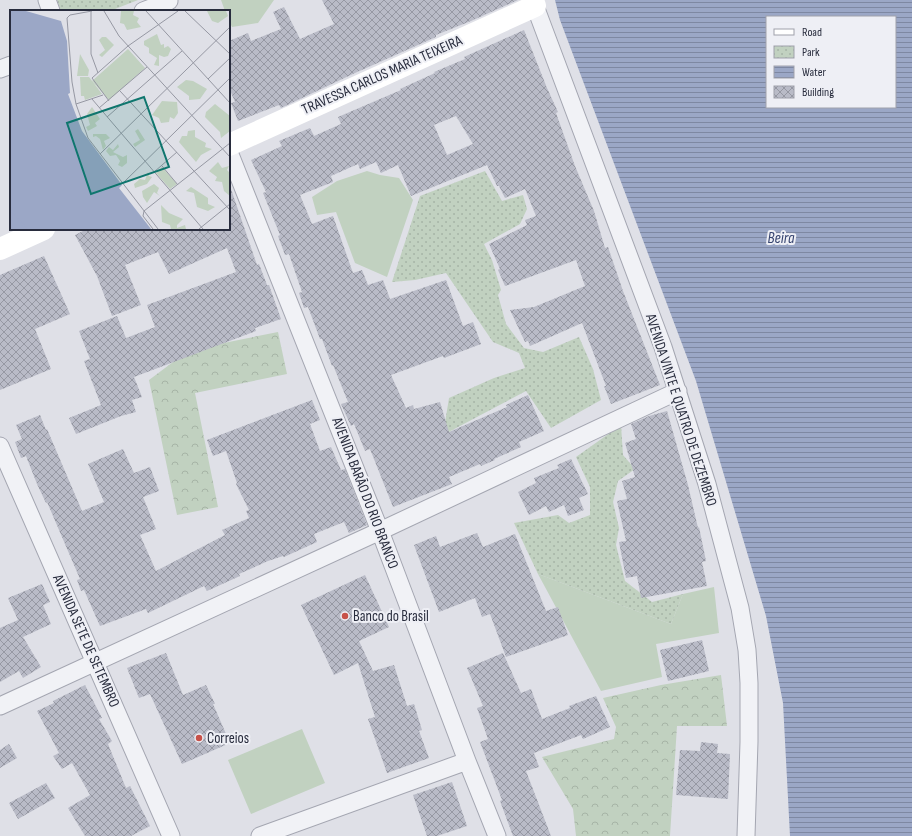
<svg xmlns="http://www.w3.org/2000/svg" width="912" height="836" font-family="'Sofia Sans Condensed',sans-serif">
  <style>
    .grass { fill: #c1d1c0 }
    .forest { fill: url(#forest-crowns) }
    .park { fill: url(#park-dots) }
    .water { fill: url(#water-rules); fill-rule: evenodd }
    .building { fill: url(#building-cross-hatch); fill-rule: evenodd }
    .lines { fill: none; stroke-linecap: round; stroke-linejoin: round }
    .street-casing { stroke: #a4a6b1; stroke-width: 19 }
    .street { stroke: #f1f2f6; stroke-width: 17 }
    .secondary { stroke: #fff; stroke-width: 22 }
    .poi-dot { fill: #c75149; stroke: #eeeff5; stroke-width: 1.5 }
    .labels { text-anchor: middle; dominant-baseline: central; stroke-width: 4; stroke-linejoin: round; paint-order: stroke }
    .street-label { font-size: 15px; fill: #282c3d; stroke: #eeeff5 }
    .poi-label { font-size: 15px; fill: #282c3d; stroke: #eeeff5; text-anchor: start }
    .water-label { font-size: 16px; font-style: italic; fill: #35436f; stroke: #eeeff5 }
    .inset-river { fill: none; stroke: #9ba7c6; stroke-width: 2 }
    .inset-road { fill: none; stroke: #9698a3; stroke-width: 1 }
    .view { fill: #0f766e; fill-opacity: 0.15; stroke: #0f766e; stroke-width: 2 }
    .inset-edge { fill: none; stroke: #282c3d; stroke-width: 2 }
  </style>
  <defs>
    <pattern id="forest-crowns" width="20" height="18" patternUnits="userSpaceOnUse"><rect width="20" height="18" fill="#c1d1c0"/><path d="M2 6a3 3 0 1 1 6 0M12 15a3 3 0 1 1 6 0" fill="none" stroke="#a6b4a6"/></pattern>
    <pattern id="park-dots" width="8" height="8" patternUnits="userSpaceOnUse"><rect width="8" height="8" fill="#c1d1c0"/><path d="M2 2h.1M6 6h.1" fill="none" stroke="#a6b4a6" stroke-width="1.8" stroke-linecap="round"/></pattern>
    <pattern id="water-rules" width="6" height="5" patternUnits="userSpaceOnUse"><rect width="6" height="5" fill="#9ba7c6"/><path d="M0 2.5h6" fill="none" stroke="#7e88a2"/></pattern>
    <pattern id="building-cross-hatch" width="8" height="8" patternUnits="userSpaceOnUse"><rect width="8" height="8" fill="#b9bbc7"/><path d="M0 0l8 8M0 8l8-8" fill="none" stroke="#9698a3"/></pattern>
  </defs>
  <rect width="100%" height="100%" fill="#dfe0e7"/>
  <path class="grass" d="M221,0H274L258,23L232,27L229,21V11H225Z
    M367,171L380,175L399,178L413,200L387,277L355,263L336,212L317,215L312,197L337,181Z
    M538,574L671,624L683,594L714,587L719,633L656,644L662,677L601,691Z
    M302,729L325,783L251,814L228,760Z"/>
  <path class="forest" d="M278,332L287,374L195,393L218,507L177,515L149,380L189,350Z
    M721,675L727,726H677L670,836H576L573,809L542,757L614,739L616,727L603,698L661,685Z"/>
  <path class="park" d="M57,0H138L110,11H61Z
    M485,171L502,201L523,195L527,209L520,224L484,244L492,260L501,290L498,295L506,324L524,348L543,352L579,337L593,369L601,400L551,428L526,391L443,435L449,398L494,378L525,368L519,353L493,342L446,273L415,280L392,282L420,196Z
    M621,425L623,455L635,469L618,481L613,502L619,528L616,545L625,581L652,602L683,594L671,624L538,574L514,523L558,515L569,523L590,515V487L576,457Z"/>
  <path class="water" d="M555,0H912V836H790L783,703L766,616L696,381L560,20ZM767,17H895V107H767Z"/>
  <path class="building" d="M322,0H518L471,21L436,35V37L355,73L281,108L279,105L238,121L231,103L235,102L229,88V41L248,33L251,41L281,29L273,12L284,7L300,39L334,24Z
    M524,30L547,88L558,112L556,113L575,166L594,211L605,248L608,247L623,291L660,385L611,404L604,386H606L582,323L530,346L528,341L525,342L510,310L534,307L585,286L576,260L505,286L498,270L500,269L489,244L527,225L525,220L536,216L525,189L505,198L499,186H497L487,165L411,196L398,165L381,173L376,162L360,169L358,164L331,176L333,182L300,195L312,224L333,216L353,273L362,270L368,285L383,280L390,299L446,280L463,326L473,322L481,344L444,358L443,356L391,375L406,408L413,405L414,409L440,402L449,432L507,407L506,405L528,395L544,431L519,442L521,447L494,459L495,460L481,466L480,464L449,477L452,484L393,507L370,449L365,451L354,424L351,426L341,404L348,402L333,365L332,366L322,339H320L308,307L304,308L299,293L302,292L289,254L285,255L278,236L280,235L263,193L266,192L251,160L282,146L279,141L310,128L314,136L341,124L338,117L401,90L400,89L435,73L434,72L465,59L464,57ZM456,116L473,144L447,155L434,125Z
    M231,189L257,265L259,264L267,285H269L281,319L255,328L256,331L134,377L142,397L132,400L136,412L121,416L76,434L69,418L101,405L84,361L90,359L79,331L117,316L126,338L155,327L147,305L236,272L227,248L169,274L158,252L125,265L141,305L112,316L97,276L75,235L87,229H229V190Z
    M44,256L70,314L35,329L51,369L0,390V275Z
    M312,400L320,420L310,424L320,451L331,447L341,470L345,469L367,525L349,533L344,522L314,534L317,542L284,557L283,556L268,561L239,574L240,576L207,591L204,586L148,613L146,609L100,626L84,590L81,591L77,580L80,579L47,502L46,503L37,484L26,456L21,458L15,442L22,439L16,425L40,415L46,430L47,429L82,511L104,502L88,464L123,449L134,473L150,467L159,491L143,497L156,529L140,535L156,571L225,535L222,530L249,518L246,511L249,510L236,484L237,483L226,451L213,456L207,440Z
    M667,411L688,485L698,528L699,527L706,561L702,562L707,586L641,598L637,576L626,578L619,542L626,541L617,501L627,499L622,481L635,477L625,443L636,439L631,424L649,416Z
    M571,459L588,494L579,498L584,510L568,516L564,505L549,512L546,506L529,515L518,492L536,483L534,478L559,468L557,465Z
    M477,533L483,547L515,534L546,611L558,607L568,635L506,657L490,614L482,617L475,598L439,612L414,545L436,536L440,547Z
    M365,575L389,627L359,641L373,671L394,665L407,706L414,704L422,730L419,731L429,758L387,773L368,719L375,717L358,663L334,675L301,605Z
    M42,584L50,602L43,605L51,624L23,637L41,667L23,678L19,671L0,682V628L18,620L8,598Z
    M702,640L709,671L668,681L660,650Z
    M166,653L183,695L206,685L215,704H213L230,743L182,764L150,694L139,698L127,668Z
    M503,653L521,693L531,689L542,719L570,708L569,706L596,696L610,727L583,739L581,735L534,753L539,767L526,771L551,836H513L500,801L502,800L480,742L488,739L477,708L483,706L467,668Z
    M85,685L102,718L99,719L112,741L108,744L126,788L130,786L150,826L131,836H85L68,808L90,795L72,763L62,769L53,756L59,753L37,711L54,703L53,701Z
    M701,742L718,744L717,753L730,754L728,799L676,795L680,750L700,751Z
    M9,744L17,758L0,768V750Z
    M452,782L467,826L437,836H427L413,795Z
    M46,783L55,798L18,819L9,803Z"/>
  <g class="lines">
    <g class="street-casing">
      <path id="street" d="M47,0L51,11
        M535,6L663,347L707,484L740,608L747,650L749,683V742L746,836
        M143,11L169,1
        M0,69L11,65
        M229,152L380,531L467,761L497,836
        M0,446L171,836
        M0,706L380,531L678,391
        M260,836L467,761"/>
    </g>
    <use href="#street" class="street"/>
    <path class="secondary" d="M229,145L535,6L533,0
      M0,249L44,229"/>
  </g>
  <g class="poi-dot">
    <circle cx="345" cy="616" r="4"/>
    <circle cx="199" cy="738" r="4"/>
  </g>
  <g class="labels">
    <g class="street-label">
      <text transform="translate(382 75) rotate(-24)">TRAVESSA CARLOS MARIA TEIXEIRA</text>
      <text transform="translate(681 410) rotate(72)">AVENIDA VINTE E QUATRO DE DEZEMBRO</text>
      <text transform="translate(365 493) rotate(69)">AVENIDA BARÃO DO RIO BRANCO</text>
      <text transform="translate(86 641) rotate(66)">AVENIDA SETE DE SETEMBRO</text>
    </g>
    <g class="poi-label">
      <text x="353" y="616">Banco do Brasil</text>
      <text x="207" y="738">Correios</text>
    </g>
    <g class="water-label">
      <text x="781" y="238">Beira</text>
    </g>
  </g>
  <g transform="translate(10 10)">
    <rect width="220" height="220" fill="#dfe0e7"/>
    <path d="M138,162L139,166L142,167L137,174L125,178L124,174L130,169L135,170ZM144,174L149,178L147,183L150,186L144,182L137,193L133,187L132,181Z" fill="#c1d1c0"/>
    <path d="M111,1H124L123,5L129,8L127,12L131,17L117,20L114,14L110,13ZM197,1H216L218,6L208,13L202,11ZM147,24L151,35L154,34V38L158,36L161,39L158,46L154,47L149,45V56L144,55L147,48L139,43V38L134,35V31ZM92,27H96L104,35L92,47L89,45L95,40L89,30ZM70,44L79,60L78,66H67ZM70,67H79L92,84L75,90L74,86H71ZM176,70L183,71L197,79L190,89L179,90V86L167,77ZM152,91L167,92L168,103L164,109L160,107L159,112L151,113L149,108L142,105ZM205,94L220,106V121L211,128L210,122L195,107L196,102ZM82,97L90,109L85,113L87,116L78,121L76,117L80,115L77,104ZM128,119L135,130L125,137L123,134L130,130L125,121ZM185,120V127L196,133L195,137L202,139L191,145L186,152L169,132L172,126H177L178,121ZM208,152L212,158L219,156L217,160L220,163V186L214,181L212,172L205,171L207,167L199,161ZM181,177L198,188V194L205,197L198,201L187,197L184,183L176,181ZM151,195L159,203L173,209L167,215V218L175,215L176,219H161L160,215L152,212Z" fill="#c1d1c0"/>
    <path d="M118,39L135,58L99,90L82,71Z" fill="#c1d1c0"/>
    <path d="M83,124H96L100,128L94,131L96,136L93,140L90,129L86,126L83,127ZM108,134L109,137L103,142L113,147L117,145V153L112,157L108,155L110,151L106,145L100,146L96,141L99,137L103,140ZM152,157L167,174L160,179L146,163Z" fill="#c1d1c0"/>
    <path d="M0,1H16L51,11L57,31L60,83L58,84L72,121L112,175L109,178L141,219H0Z" fill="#9ba7c6"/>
    <path class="inset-river" d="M0,198L16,219"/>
    <path class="inset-road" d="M81,1V44L88,63M82,1L60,5L57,8L62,72L66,94L78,128L148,219M94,1L109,26L220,147M136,1L220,93M175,1L220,44M198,69L220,48M110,81L220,200M82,89L193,219M99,91L82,68L118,36L168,1M66,94L93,85M89,98L137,57M97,107L172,41M90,144L220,17M152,156L168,175M144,162L167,142M113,173L220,68M143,219L133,206L134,201L220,133M189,219L220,194"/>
    <path class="view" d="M134,87L159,157L81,184L57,113Z"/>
    <rect width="220" height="220" class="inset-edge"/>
  </g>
  <rect x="766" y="16" width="130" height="92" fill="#eeeff5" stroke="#9fa1ab"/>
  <rect x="774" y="29" width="20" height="6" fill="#ffffff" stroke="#9fa1ab"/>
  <text x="802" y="36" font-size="12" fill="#282c3d">Road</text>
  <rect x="774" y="46" width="20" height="12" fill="url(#park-dots)" stroke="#9fa1ab"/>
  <text x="802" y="56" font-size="12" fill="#282c3d">Park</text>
  <rect x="774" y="66" width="20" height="12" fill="url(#water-rules)" stroke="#9fa1ab"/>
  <text x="802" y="76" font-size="12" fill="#282c3d">Water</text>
  <rect x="774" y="86" width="20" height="12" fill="url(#building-cross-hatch)" stroke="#9fa1ab"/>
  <text x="802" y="96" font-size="12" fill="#282c3d">Building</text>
</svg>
